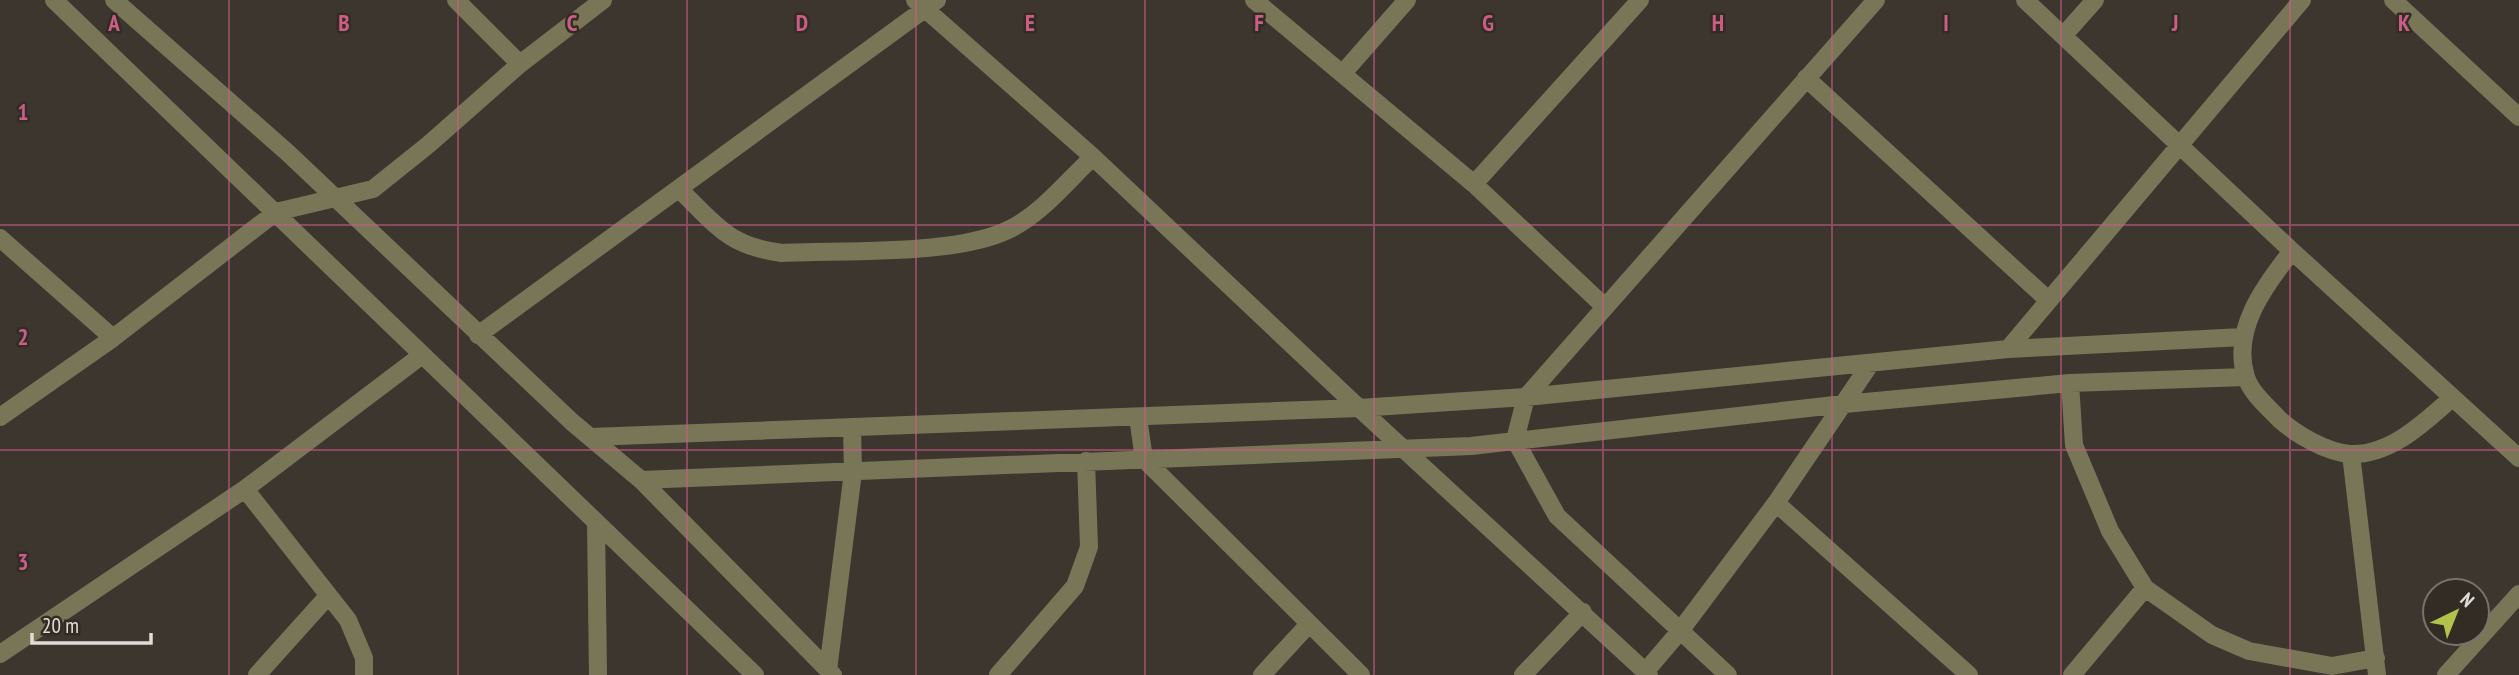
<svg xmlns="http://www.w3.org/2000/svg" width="2519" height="675" font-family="'PT Sans Narrow',sans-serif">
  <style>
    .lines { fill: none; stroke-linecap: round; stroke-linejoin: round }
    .minor { stroke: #797658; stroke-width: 18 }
    .grid { fill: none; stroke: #cc5d87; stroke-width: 2; stroke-opacity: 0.55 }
    .grid-label { font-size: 23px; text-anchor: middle; font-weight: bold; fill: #cc5d87; stroke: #322c25; stroke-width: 5; stroke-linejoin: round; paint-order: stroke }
  </style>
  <rect width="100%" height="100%" fill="#3c362f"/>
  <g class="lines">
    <path class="minor" d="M54,0L755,675
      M114,0L288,153L572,422L641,480L833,675
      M456,0L520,64
      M915,0L1093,157L1359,408L1649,675
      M1254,0L1474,184L1605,307
      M2025,0L2292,251L2519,458
      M2393,0L2519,117
      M2063,36L2095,0
      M1343,73L1407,0
      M1806,78L2048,300
      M1474,184L1640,0
      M679,189C716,225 728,246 782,253C844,250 960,256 1012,228C1043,212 1068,180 1093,157
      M0,238L113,338
      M2292,251C2265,285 2231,330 2246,377C2251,393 2268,407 2279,419C2297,435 2326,452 2350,454C2390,456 2425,422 2452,398
      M478,335L937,0
      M2008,349L2302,0
      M1871,363L1776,503L1969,675
      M2070,383L2074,445L2110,531L2145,588L2072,675
      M0,417L113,338L276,212L373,189L428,145L520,64L603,0
      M1138,417L1144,459L1361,675
      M591,437L1359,408L1526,397L2008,349L2243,337
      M2351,454L2377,675
      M641,480L1471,446L1844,404L2070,383L2246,377
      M245,489L348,620L364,658V675
      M596,522L598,675
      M2145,588L2212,635L2249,651L2332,666L2376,658
      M0,654L245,489L422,355
      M828,670L853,472L852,427
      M1645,672L1680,631L1776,503
      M257,675L328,596
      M998,675L1075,586L1089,547L1086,461
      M1262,675L1309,624
      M1523,675L1583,612
      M1728,675L1557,516L1515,440L1526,397L1876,0
      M2446,675L2519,594"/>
  </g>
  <path class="grid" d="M229,0V675M458,0V675M687,0V675M916,0V675M1145,0V675M1374,0V675M1603,0V675M1832,0V675M2061,0V675M2290,0V675M0,225H2519M0,450H2519"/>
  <g class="grid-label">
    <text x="114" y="31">A</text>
    <text x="344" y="31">B</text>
    <text x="572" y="31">C</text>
    <text x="802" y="31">D</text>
    <text x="1030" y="31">E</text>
    <text x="1259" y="31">F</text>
    <text x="1488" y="31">G</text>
    <text x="1718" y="31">H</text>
    <text x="1946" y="31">I</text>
    <text x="2175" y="31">J</text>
    <text x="2404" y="31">K</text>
    <text x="23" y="120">1</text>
    <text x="23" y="345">2</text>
    <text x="23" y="570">3</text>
  </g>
  <g transform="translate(2456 612) rotate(43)"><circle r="33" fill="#322c25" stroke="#78726d" stroke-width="2"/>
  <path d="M0-5L12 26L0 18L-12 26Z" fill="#b2c34c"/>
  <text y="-10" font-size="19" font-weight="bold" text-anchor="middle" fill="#e0dcd8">N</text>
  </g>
  <path d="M32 633v10h119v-10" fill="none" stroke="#e0dcd8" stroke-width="3.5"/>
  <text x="42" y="633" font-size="21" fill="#e0dcd8" stroke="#322c25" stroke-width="5" paint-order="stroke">20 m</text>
</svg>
